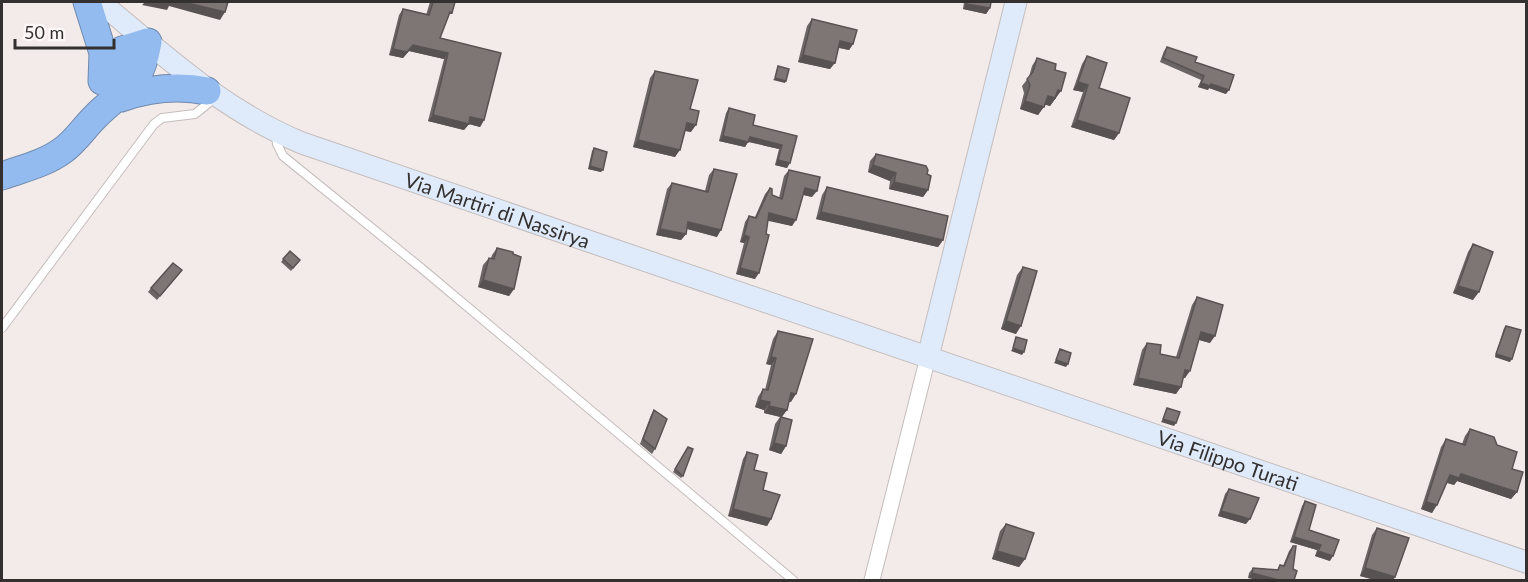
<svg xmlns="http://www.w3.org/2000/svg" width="1528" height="582" font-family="Lato,sans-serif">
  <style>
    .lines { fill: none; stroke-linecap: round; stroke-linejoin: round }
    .lane-casing { stroke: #c5bdbc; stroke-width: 10 }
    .street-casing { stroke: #c5bdbc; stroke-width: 17 }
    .secondary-casing { stroke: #c5bdbc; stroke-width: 23 }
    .highway-casing { stroke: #718aac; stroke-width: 29 }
    .lane { stroke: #fff; stroke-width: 8 }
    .street { stroke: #fff; stroke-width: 15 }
    .secondary { stroke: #dfebfa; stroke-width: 21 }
    .highway { stroke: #93bbef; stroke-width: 27 }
    .wall { fill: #6c6565 }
    .shaded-wall { fill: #585352 }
    .building { fill: #7d7675; stroke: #585352; stroke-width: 1.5 }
    .labels { text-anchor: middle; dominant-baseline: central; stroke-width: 6; stroke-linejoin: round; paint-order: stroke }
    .street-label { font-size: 20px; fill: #33302f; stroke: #fef9f8 }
  </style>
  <rect width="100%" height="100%" fill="#f3ebea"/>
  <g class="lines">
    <g class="lane-casing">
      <path id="lane" d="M276,134L277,144L283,156L420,267L793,580
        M2,328L154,124L162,118L195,114L216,97"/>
    </g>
    <g class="street-casing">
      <path id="street" d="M872,580L928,357"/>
    </g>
    <g class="secondary-casing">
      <g id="secondary">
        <path id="s1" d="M100,2C164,55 224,111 302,143L1526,562"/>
        <path d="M928,357L1016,2"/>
      </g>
    </g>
    <g class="highway-casing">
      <path id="highway" d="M87,2L103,53L102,81
        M121,98C150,88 177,85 207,91
        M2,176C21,169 44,164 62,151C75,142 83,129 94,118C125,86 139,92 148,42L122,50L103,79"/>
    </g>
    <use href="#lane" class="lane"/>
    <use href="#street" class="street"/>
    <use href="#secondary" class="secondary"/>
    <use href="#highway" class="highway"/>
  </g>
  <path class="wall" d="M430,2H455L447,19L440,38L484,120L480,127L469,124L464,130L428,121L444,59L409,51L403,58L389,55L399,15L403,9L426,15Z
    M964,2H991L990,8L986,14L963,9Z
    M812,19L853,44L849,50L839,48L830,69L798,62L807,26Z
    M1167,47L1195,62L1226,94L1209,88L1208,90L1198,87L1201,80L1160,62L1164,51Z
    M1087,56L1099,88L1119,133L1114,140L1071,127L1083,92L1073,90L1082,64Z
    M1037,58L1055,70L1056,99H1055L1050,106L1045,104L1038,115L1020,109L1024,93L1022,86L1029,77L1032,66Z
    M655,71L690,109L691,132L685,131L675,157L633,147L650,78Z
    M729,108L753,125L797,136L787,168L775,165L779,149L748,142L745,147L719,141L726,113Z
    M594,148L601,172L588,169L592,151Z
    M876,154L927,174L928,190L923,197L889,189L890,181L868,172L870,161Z
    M714,169L717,237L687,229L686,234L681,240L656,235L667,189L672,183L705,191L709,175Z
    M789,170L812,197L803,195L792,226L768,220L755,279L736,274L744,243L740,242L745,222L749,216L755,217L765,194L770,188L772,195L779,198L784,176Z
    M827,187L943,240L938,247L816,219L822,195Z
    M1473,244V300L1453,293L1468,252Z
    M497,248L514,289L509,296L478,287L483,265L489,258H491L492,255Z
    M290,251L300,260L291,271L281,262Z
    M1023,267L1016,334L1001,329L1017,275Z
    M182,270L157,300L148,292L151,288Z
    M1197,297L1210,343L1199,340L1185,378H1183L1176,394L1133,385L1142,350L1147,343L1160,354L1176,357L1192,305Z
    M1506,326L1510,362L1495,357L1504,328Z
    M778,331L791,402L789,401L787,410L782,417L786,446L781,454L769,450L775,424L780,417L764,413V410L755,407L758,397L763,389L765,390L771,365L766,364L773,339Z
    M654,410L655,449L652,454L640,444L651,415Z
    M1470,429L1497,445L1512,469L1517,492L1511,499L1457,481L1454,485L1447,483L1432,513L1421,509L1441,447L1446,439L1462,444L1465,436Z
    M688,447L683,476L681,478L673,472Z
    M747,452L771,519L767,526L728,516L743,459Z
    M1229,489L1246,524L1218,516L1225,494Z
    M1305,501L1309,530L1330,561L1315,556L1317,550L1290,542L1302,506Z
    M1006,524L1025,559L1019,567L992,559L1000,531Z
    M1377,528L1395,577L1393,580H1375L1360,576L1372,535Z
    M1293,546V569L1248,578L1249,573L1253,568L1277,570L1280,565L1283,566L1289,551Z"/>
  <path class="shaded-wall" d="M145,2H183L225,12L220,20L169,6L167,10L142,5Z
    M966,4L990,8L986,14L963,9Z
    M840,41L853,44L849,50L836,47Z
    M413,45L448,53L444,59L409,51L403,58L389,55L393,49Z
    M803,55L835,63L830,69L798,62Z
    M775,78L786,81L785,83L773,80Z
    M1078,82L1088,85L1083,92L1073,90Z
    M1201,83L1211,84L1229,90L1226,94L1209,88L1208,90L1198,87Z
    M1058,90L1061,91L1050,106L1042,104L1048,96Z
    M1025,101L1044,107L1038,115L1020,109Z
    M433,115L470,117L484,120L480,127L469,124L464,130L428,121Z
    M1077,120L1119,133L1114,140L1071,127Z
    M687,123L696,125L691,132L682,130Z
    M723,136L748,142L745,147L719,141Z
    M750,137L782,145L779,149L746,141Z
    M638,140L680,150L675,157L633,147Z
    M778,160L790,163L787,168L775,165Z
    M873,165L896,173L890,181L868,172Z
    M590,166L603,170L601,172L588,169Z
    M894,182L928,190L923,197L889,189Z
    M805,188L817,191L812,197L800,194Z
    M821,212L943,240L938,247L816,219Z
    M769,213L796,220L792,226L764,220Z
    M688,222L721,230L717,237L684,228Z
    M660,229L686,234L681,240L656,235Z
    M744,235L749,237L744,243L740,242Z
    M740,268L759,273L755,279L736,274Z
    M483,280L514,289L509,296L478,287Z
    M1458,286L1479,292L1473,300L1453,293Z
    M1006,321L1021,326L1016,334L1001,329Z
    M1201,332L1215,336L1210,343L1196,339Z
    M1013,348L1024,352L1022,355L1011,351Z
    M1496,354L1512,359L1510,362L1495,357Z
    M771,357L776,358L771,365L766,364Z
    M1056,360L1068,364L1066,367L1054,363Z
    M1185,370L1190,371L1185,378L1180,377Z
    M1138,378L1181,387L1176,394L1133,385Z
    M791,393L796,394L791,402L786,401Z
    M760,400L770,402L764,410L755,407Z
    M769,406L787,410L781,417L764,413Z
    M1163,419L1176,423L1174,426L1161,422Z
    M774,443L786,446L781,454L769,450Z
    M1461,474L1517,492L1511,499L1457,481L1454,485L1445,482L1450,475Z
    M1426,502L1437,505L1432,513L1421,509Z
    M733,509L771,519L767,526L728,516Z
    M1221,511L1250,519L1246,524L1218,516Z
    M1294,537L1321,545L1317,550L1290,542Z
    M997,551L1025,559L1019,567L992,559Z
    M1318,551L1333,556L1330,561L1315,556Z
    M1365,568L1395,577L1393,580H1375L1360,576Z
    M1252,573L1279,580H1257L1248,578Z"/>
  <path class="building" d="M183,2H228L225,12Z
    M433,2H455L452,13L450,12L440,38L501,53L484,120L470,117L469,124L433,115L448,53L413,45L407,52L393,49L403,9L429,15Z
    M967,2H991L990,8L966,4Z
    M812,19L857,30L853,44L840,41L835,63L803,55Z
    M1167,47L1197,57L1195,62L1234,75L1229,90L1211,84L1210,86L1201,83L1204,76L1163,58Z
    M1087,56L1107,63L1099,88L1130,98L1119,133L1077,120L1088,85L1078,82Z
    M1037,58L1056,64L1055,70L1066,73L1061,91L1058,90L1055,98L1048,96L1044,107L1025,101L1030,85L1027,79L1033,72Z
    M778,66L789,69L786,81L775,78Z
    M655,71L698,80L690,109L699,111L696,125L687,123L680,150L638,140Z
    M729,108L755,115L753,125L797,136L790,163L778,160L782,145L750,137L748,142L723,136Z
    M594,148L607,152L603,170L590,166Z
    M876,154L926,166L928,170L927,174L931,176L928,190L894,182L896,173L873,165Z
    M714,169L737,174L721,230L688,222L686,234L660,229L672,183L708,192Z
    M789,170L820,177L817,191L805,188L796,220L769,213L766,234L769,235L759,273L740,268L749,237L744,235L749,216L756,218L770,188L772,189V195L782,199Z
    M827,187L948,216L943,240L821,212Z
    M1473,244L1493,252L1479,292L1458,286Z
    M497,248L513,252V254L521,257L514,289L483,280L489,258L494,259Z
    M290,251L300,260L293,268L283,259Z
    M173,263L182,270L160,296L151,288Z
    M1023,267L1037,271L1021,326L1006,321Z
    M1197,297L1223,305L1215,336L1201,332L1190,371L1185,370L1181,387L1138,378L1147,343L1161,345L1160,354L1179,358Z
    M1506,326L1521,330L1512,359L1496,354Z
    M778,331L813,339L796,394L791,393L787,410L769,406L770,402L760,400L763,389L768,390L776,358L771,357Z
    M1016,337L1027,340L1024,352L1013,348Z
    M1060,349L1071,353L1068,364L1056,360Z
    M1167,408L1180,412L1176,423L1163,419Z
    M654,410L667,419L655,449L643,439Z
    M781,417L792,420L786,446L774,443Z
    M1470,429L1494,437L1497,445L1517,452L1512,469L1523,472L1517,492L1461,474L1459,478L1450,475L1437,505L1426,502L1446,439L1465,445Z
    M688,447L693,449L683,476L675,469Z
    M747,452L758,455L754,470L767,473L763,490L780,495L771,519L733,509Z
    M1229,489L1259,498L1250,519L1221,511Z
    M1305,501L1316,505L1309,530L1339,540L1333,556L1318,551L1321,545L1294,537Z
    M1006,524L1034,533L1025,559L997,551Z
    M1377,528L1409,538L1395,577L1365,568Z
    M1293,546H1296L1293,569L1297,571L1294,580H1279L1252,573L1253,568L1278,570L1280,565L1284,566Z"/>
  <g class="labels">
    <g class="street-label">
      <text stroke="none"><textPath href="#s1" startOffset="454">Via Martiri di Nassirya</textPath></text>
      <text stroke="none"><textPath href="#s1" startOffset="1226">Via Filippo Turati</textPath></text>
    </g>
  </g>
  <rect width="1528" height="582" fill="none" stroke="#33302f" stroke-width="6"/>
  <path d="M15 39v9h99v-9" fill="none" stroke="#33302f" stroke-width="3"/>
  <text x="24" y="39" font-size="18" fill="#33302f" stroke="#fef9f8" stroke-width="4.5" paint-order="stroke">50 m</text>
</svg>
